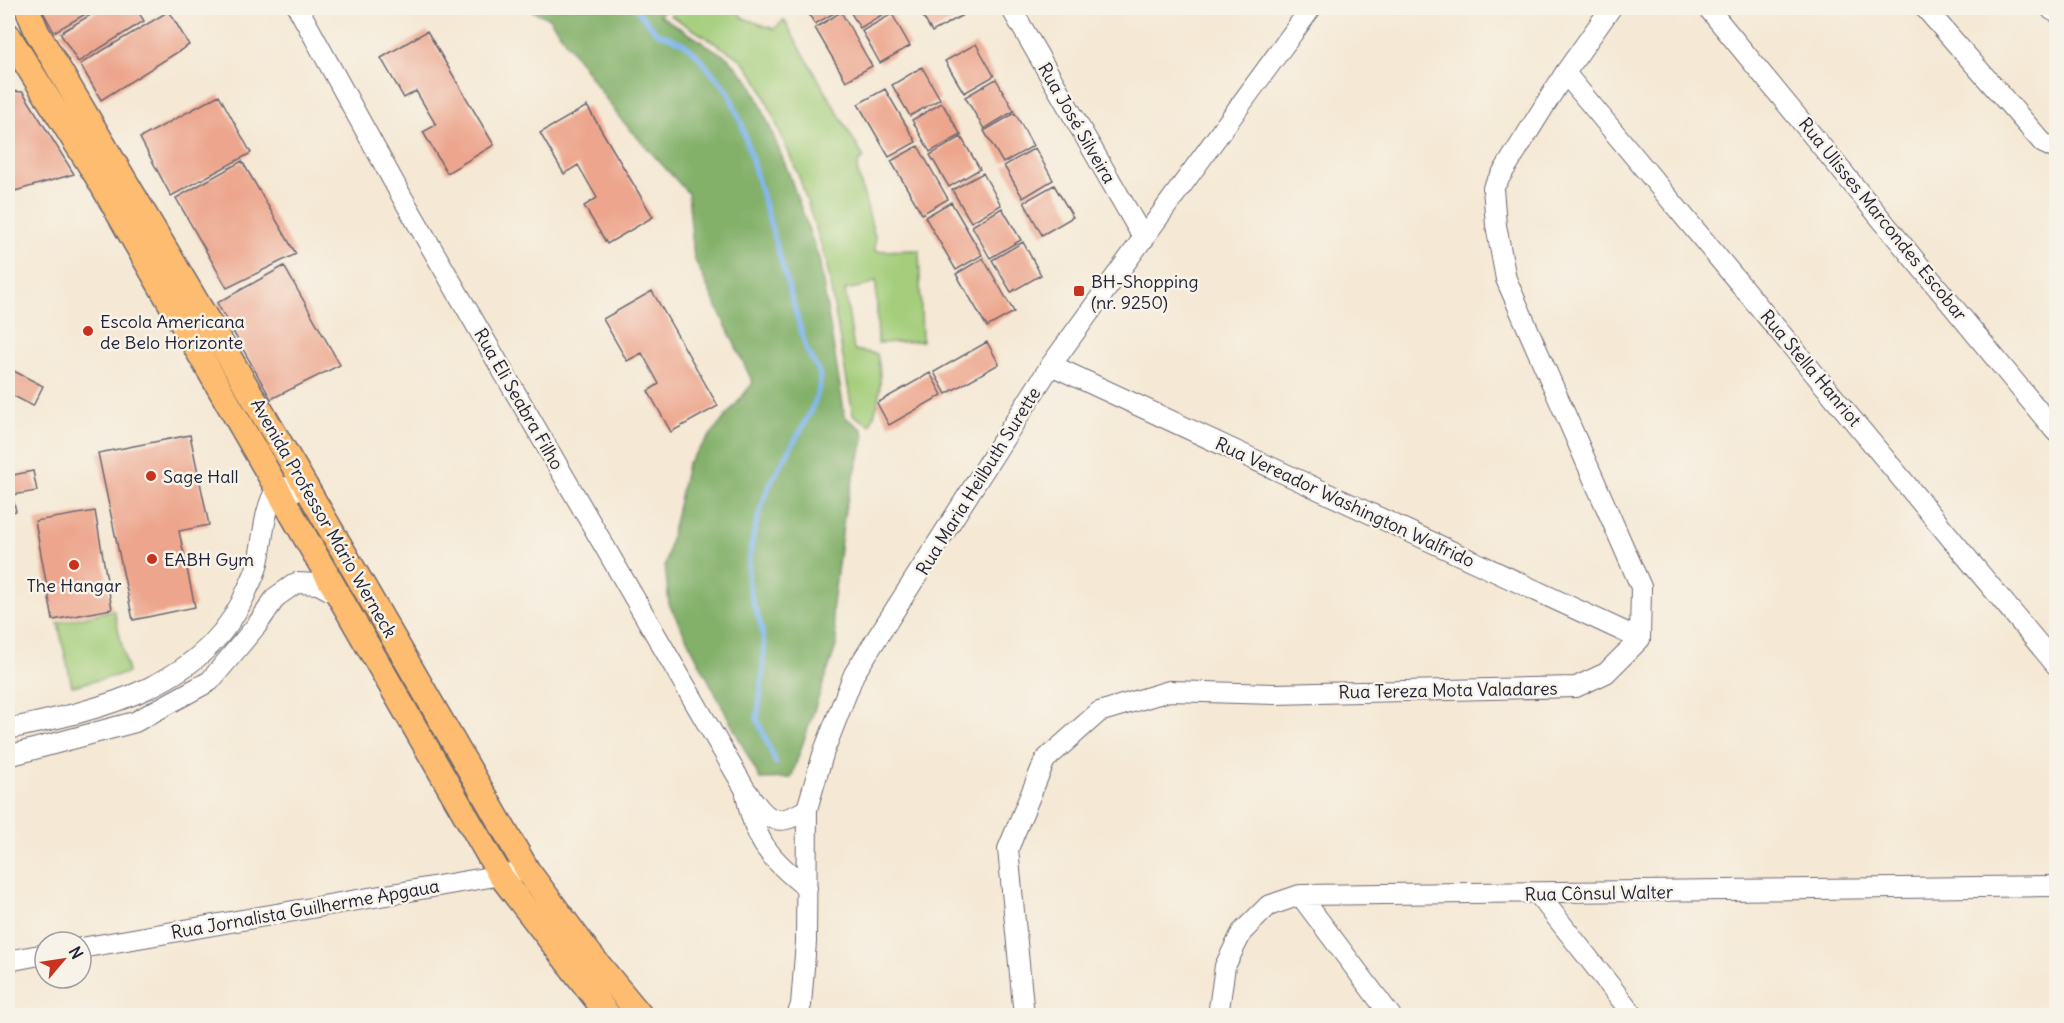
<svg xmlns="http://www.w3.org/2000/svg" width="2064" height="1023" font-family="Delius,sans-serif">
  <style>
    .green { fill: #a4ce7b; stroke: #63785b; stroke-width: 1.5 }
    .forest { fill: #83b16b; stroke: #526a53; stroke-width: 1.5 }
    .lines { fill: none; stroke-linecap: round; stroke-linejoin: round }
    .stream { stroke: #83b7f1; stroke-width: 5 }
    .building { fill: #eda68d }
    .minor-casing { stroke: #6c6771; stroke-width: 22 }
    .major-casing { stroke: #6c6771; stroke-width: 27 }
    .minor { stroke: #fff; stroke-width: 20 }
    .major { stroke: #fdbc6f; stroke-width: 24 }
    .poi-dot { fill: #c8321e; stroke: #f7f3e8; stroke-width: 2 }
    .labels { text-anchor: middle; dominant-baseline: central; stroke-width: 5; stroke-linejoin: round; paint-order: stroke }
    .street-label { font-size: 18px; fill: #22223b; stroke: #f7f3e8 }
    .poi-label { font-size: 18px; fill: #22223b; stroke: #f7f3e8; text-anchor: start }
  </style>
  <rect width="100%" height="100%" fill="#f7f3e8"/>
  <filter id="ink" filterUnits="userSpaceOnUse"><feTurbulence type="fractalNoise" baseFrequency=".0167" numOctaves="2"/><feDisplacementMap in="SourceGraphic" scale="12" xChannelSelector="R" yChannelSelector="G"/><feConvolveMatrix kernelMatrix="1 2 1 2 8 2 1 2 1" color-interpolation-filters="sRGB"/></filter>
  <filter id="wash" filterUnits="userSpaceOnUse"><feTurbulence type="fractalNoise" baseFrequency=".008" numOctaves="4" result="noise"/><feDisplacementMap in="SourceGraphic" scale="24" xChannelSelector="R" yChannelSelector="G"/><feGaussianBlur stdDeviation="1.35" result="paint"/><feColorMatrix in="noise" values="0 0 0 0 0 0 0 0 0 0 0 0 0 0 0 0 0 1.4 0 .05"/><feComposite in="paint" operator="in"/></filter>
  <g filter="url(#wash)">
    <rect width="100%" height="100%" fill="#f5e8d4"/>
    <path class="green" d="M680,8H735L743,18L774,29L784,20L864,158L859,161L857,170L875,237V251L919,250L922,341L878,343L876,280L869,285L845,290L854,350L877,354C883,379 881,401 870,425L853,415L826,260L800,179L758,81L741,59L670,15Z
      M114,610L128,673L72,686L58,623Z"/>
    <path class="forest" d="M526,8H669L659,15L728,58L750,82L759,101L789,174L819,259L845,417L863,430L864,439L845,509L832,612L837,643L791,778L760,779L669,604L665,565L687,464L753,383L694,258L688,193L619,117L549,18Z"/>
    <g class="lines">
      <path class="stream" d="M635,8L656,32L683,43L694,52L728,91L741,122L806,348C809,356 816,364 819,372C828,399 775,467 765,496C757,518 745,562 749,585C751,604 762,619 763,638C765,666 761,692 757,719L776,763"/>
    </g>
    <g id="blocks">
      <path class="building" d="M41,8H96L54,32Z
        M102,8H136L144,21L78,62L60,33Z
        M805,8H843L815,24Z
        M848,8H888L890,10L860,28Z
        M918,8H959L963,15L932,32Z
        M169,11L189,45L101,100L80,64Z
        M841,12L872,66L846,81L815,28Z
        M892,14L910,46L880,63L862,31Z
        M427,31L494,145L447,173L423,132L436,125L416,91L404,98L381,58Z
        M976,44L994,76L964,93L945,61Z
        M922,67L940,99L910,116L892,85Z
        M996,79L1014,111L984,129L965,97Z
        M885,89L916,142L889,157L858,104Z
        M8,91L23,92L74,174L8,193Z
        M219,95L251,153L171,196L140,138Z
        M942,103L961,135L930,152L912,120Z
        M587,106L653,217L607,244L584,206L597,198L578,165L564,174L540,133Z
        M1015,113L1033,146L1003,163L984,131Z
        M961,137L980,169L949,187L930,155Z
        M918,146L948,199L922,214L891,161Z
        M1035,148L1053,180L1023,198L1004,166Z
        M242,161L296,254L227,288L176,198Z
        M983,173L1001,205L971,222L952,190Z
        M1054,185L1073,217L1042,235L1024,202Z
        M951,202L982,255L956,270L925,217Z
        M1002,208L1021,240L990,258L972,226Z
        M1023,242L1041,275L1011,292L992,260Z
        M983,258L1014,312L987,327L956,274Z
        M284,266L340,365L271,399L217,303Z
        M652,291L718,406L671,432L648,391L659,384L642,353L627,361L603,319Z
        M987,342L999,364L946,394L934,372Z
        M8,368L43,386L33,406L12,395L8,403Z
        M930,373L942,395L889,425L877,403Z
        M190,435L209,525L179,531L195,607L133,620L98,453Z
        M33,471L37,491L12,495L16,511L8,513V476Z
        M95,511L112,609L53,620L35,521Z"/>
    </g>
  </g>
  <g filter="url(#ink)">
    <use href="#blocks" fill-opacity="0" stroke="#6c6771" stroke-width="1.5"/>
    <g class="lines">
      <g class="minor-casing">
        <path id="minor" d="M298,8L402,197L745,789C765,817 773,831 807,809
          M1011,8L1144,239
          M1708,8L2056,432
          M1925,8L2043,143L2056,149
          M2052,10L2056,12
          M1565,73L2056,665
          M1051,365L1640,639
          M8,729C101,709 208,687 248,588C252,580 256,572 258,563C264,537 263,511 277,488L284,487L309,492
          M8,756L135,722L210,681L257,625L276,597L296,583L318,584L337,594
          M746,794C755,842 770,859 807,888
          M1538,894L1634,1016
          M1300,895L1391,1016
          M81,948L513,873
          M8,961L45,954
          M797,1016L801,1005L806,942L807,809L824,751L854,674L1051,365L1311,8
          M1024,1016L1008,849L1045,760L1099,712L1169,691L1275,694L1576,687L1606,673L1640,639L1641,587L1506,279L1496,225L1493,188L1565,73L1611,8
          M1218,1016L1225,966L1242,932L1268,906L1300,895L2056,886"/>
      </g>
      <g class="major-casing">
        <path id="major" d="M27,8L37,32L309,492L528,871L589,953L641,1016
          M8,35L98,178L500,875L609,1016"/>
      </g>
      <use href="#minor" class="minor"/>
      <use href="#major" class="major"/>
    </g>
  </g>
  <g class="poi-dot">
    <rect x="1073" y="285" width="12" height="12" rx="3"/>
    <circle cx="88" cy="331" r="6"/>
    <circle cx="151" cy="476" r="6"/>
    <circle cx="152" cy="559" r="6"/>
    <circle cx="74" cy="565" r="6"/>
  </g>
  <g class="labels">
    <g class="street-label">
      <text transform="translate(1077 123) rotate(60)">Rua José Silveira</text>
      <text transform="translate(1883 219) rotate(51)">Rua Ulisses Marcondes Escobar</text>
      <text transform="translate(1811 368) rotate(50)">Rua Stella Hanriot</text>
      <text transform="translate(519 399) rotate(60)">Rua Eli Seabra Filho</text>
      <text transform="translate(978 481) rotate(-58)">Rua Maria Heilbuth Surette</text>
      <text transform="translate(1345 502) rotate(25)">Rua Vereador Washington Walfrido</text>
      <text transform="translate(324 518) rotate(60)">Avenida Professor Mário Werneck</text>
      <text transform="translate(1448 690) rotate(-1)">Rua Tereza Mota Valadares</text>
      <text transform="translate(1599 893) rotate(-1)">Rua Cônsul Walter</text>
      <text transform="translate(305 909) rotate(-10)">Rua Jornalista Guilherme Apgaua</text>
    </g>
    <g class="poi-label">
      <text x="1091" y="281">BH-Shopping<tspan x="1091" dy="21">(nr. 9250)</tspan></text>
      <text x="100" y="321">Escola Americana<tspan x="100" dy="21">de Belo Horizonte</tspan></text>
      <text x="163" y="476">Sage Hall</text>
      <text x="164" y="559">EABH Gym</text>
      <text x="74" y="585" text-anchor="middle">The Hangar</text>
    </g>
  </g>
  <rect width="2064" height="1023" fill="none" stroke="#f7f3e8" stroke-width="30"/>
  <g transform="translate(63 960) rotate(61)"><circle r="28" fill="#f7f3e8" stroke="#a29fa3" stroke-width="1.5"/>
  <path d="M0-4.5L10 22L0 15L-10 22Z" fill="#c8321e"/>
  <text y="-9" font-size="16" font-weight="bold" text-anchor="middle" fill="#22223b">N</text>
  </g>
</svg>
